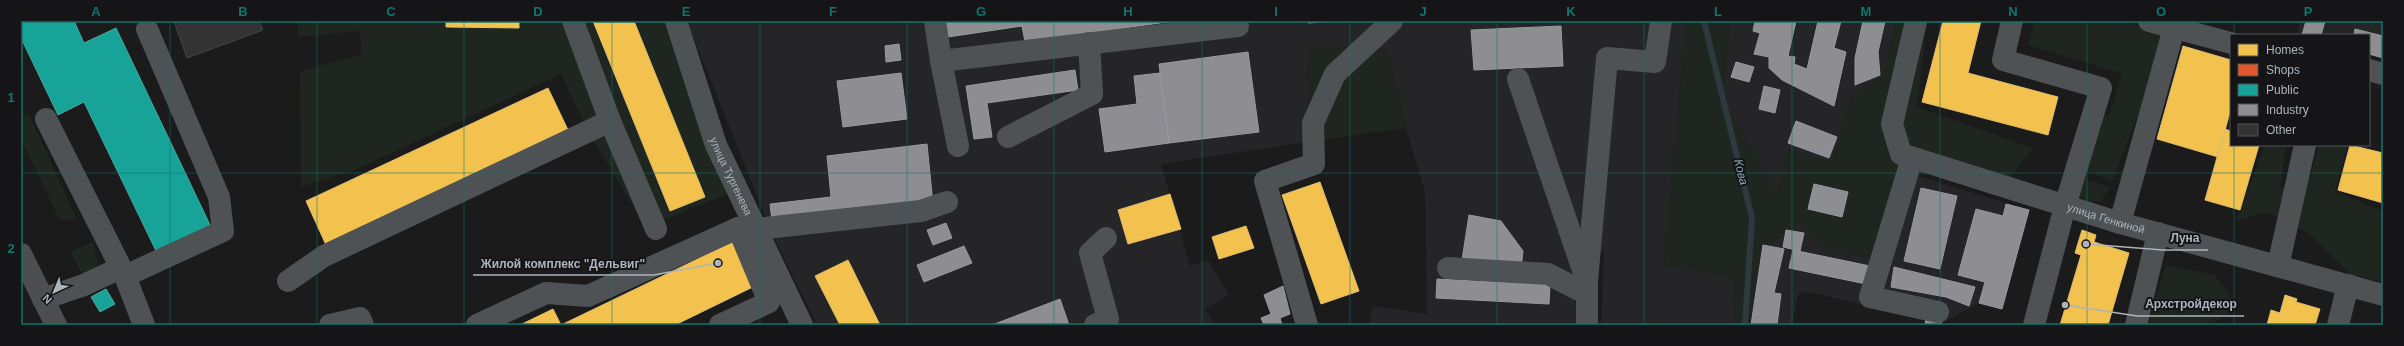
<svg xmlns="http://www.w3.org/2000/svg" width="2404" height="346" font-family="Helvetica,sans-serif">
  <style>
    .built { fill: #252527 }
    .green { fill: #1f261f }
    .homes { fill: #f2c14e; stroke: #ddbd6f }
    .shops { fill: #e4572e; stroke: #d37359 }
    .public { fill: #17a398; stroke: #44a8a3 }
    .industry { fill: #8d8d92; stroke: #96999f }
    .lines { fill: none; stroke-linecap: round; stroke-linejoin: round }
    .stream { stroke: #2d393e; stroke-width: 6 }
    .building { fill: #333; stroke: #434647 }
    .minor { stroke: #4f5254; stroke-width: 22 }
    .major { stroke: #4d4e50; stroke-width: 22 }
    .grid { fill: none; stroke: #0f766e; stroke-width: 1; stroke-opacity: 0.55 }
    .labels { text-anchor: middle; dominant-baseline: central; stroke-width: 4; stroke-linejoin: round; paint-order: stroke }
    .street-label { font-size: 11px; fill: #acb4bc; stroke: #151517 }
    .water-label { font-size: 12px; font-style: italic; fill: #83a7b7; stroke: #151517 }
    .leader { fill: none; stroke: #acb4bc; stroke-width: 1.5 }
    .callout-dot { fill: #acb4bc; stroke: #151517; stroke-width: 1.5 }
    .callout-label { font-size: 12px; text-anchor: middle; font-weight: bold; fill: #acb4bc; stroke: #151517; stroke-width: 4; stroke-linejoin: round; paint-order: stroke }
    .neatline { fill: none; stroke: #0f766e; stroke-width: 1.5 }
    .grid-label { font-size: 13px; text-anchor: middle; font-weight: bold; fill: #0f766e }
  </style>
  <rect width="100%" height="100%" fill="#1b1b1b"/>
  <path class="built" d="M687,21H1686L1664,265L1734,277L1735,325H1601L1604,254L1576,234L1566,232L1578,325H1369L1373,306L1427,314L1425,192L1406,128L1387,50L1308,48L1306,142L1161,164L1190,266L1208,260L1229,295L1205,309L1216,325H817L773,236Z
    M1730,21H1904L1892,168L2029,210L2002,309L1979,303L1942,323L1804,291L1798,295L1792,325H1751L1763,245L1722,100Z
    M2300,21H2383V58L2369,54V35H2296Z"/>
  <path class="green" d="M297,21H664L727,194L646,227L591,137L561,74L357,169L301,187L300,71L362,55L360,31L299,37Z
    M1686,21H1730L1723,100L1769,174L1768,189L1778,190L1787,150L1832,162L1850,98L1883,76L1895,21H1927L1917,107L2033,148L2000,191L1923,173L1893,193L1872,259L1823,248L1799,224L1762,250L1751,325H1735L1734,277L1664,265Z
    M2036,21H2126L2169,38L2112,181L2077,167L2092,112L2109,116L2122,74L2028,45Z
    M1308,48L1387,50L1406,128L1306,142Z
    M29,114L77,220L59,219L21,138V115Z
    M2265,145H2286L2280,189L2311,176L2319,145H2347L2335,192L2383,211V282L2350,274L2311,235L2268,212L2236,221Z
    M2075,177L2110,187L2101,201H2087L2077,195Z
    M93,242L100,275L85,280L70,252Z
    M2166,265L2215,275L2238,307L2210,325H2148Z"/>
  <path class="homes" d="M446,21H519V28L446,27Z
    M593,21H634L705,197L670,211Z
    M1943,21H1981L1968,73L2058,97L2048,135L1922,102Z
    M2183,46L2231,60V108L2218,157L2157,139Z
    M548,88L569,132L326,245L306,201Z
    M2225,129L2231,131V145H2259L2240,210L2205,200Z
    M2350,145L2383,153V203L2338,190Z
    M1320,182L1359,291L1321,304L1282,195Z
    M1170,194L1181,229L1128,244L1118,210Z
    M1246,226L1254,248L1219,259L1212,237Z
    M2082,230L2096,235L2094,242L2129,253L2108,325H2060L2081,255L2075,253Z
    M735,241L757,285L675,325H520L553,309L561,325Z
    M848,260L880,325H840L815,276Z
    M2285,295L2297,299L2296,302L2320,309L2315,325H2267L2271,310L2280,313Z"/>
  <path class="shops" d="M1308,21H1337L1308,23Z"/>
  <path class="public" d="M21,21H74L84,43L116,28L212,229L158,255L84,102L58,115L21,38Z
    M106,289L115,304L100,312L91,297Z"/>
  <path class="industry" d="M946,21H1021L1022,26L948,37Z
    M1021,21H1174L1025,42Z
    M1755,21H1796L1788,56L1795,57L1794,64L1807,69L1818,21H1841L1834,48L1846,52L1834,106L1782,80L1769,68V57L1754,54L1760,33L1753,31Z
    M1863,21H1885L1878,52L1880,75L1855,85V58Z
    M2306,21H2325L2321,35H2302Z
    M1561,26L1563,66L1474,70L1471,30Z
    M2355,29L2383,36V58L2369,54V35H2354Z
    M899,44L901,60L886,62L885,46Z
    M1248,52L1259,132L1169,143L1159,64Z
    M1736,62L1754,67L1749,82L1731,77Z
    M1075,70L1078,90L987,103L992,137L974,139L966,86Z
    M901,73L907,119L843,127L837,81Z
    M1160,73L1169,143L1105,152L1099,109L1137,104L1134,76Z
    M1764,86L1780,90L1775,113L1759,109Z
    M1796,121L1837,137L1829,158L1788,143Z
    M927,144L933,204L772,221L770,204L831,197L827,156Z
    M1814,184L1848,192L1842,217L1808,209Z
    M1921,188L1957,196L1940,269L1904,261Z
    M2006,204L2029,210L2002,309L1979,303L1985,282L1958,275L1976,209L2003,216Z
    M1469,215L1501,221L1523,251L1521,269L1462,260Z
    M946,223L952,238L933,245L927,230Z
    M1786,230L1804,233L1800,251L1783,247Z
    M1763,245L1784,249L1774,293L1781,294L1777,325H1751Z
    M964,246L972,263L924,282L917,265Z
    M1793,250L1870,266L1866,284L1789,268Z
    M1894,267L1975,287L1969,306L1946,297L1891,287Z
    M1437,279L1550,285L1549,304L1436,298Z
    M1283,286L1290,314L1280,318L1282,325H1264L1261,318L1271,314L1264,295Z
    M1060,299L1069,325H992Z
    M1926,319L1942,323L1941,325H1925Z"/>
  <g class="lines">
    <path class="stream" d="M1704,21L1752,218L1745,325"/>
  </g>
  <path class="building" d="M174,21H259L263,30L187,58Z"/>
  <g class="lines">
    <g class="minor">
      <path d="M573,21L610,121"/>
      <path id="s1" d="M676,21L716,145L802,325"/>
      <path d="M935,21L941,61L1238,26"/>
      <path id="s2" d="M1916,21L1892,124L1901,154L2120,223L2383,295"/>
      <path d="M2012,21L2003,60L2101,88L2065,206L2034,325"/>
      <path d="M2149,21L2231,43"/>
      <path d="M941,61L958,146"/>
      <path d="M2369,70L2383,74"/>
      <path d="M1518,79L1584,273"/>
      <path d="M46,119L125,276L144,325"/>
      <path d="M1008,137L1092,94L1089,43"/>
      <path d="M1912,158L1870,297L1938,312"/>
      <path d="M2120,223L2176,21"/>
      <path d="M2278,266L2305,145"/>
      <path d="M1448,268L1548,274L1587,294"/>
      <path d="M125,276L223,231L219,197L147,29"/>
      <path d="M288,281L324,256L610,121L656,229"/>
      <path d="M43,299L84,285L120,268"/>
      <path d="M330,325L360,318L363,325"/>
      <path d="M477,325L546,293L588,296L738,228L756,229L921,211L947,202"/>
      <path d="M720,325L769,302L738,228"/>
      <path d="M1095,325L1108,319L1090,253L1106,238"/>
      <path d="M1307,325L1265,181L1314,164L1313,123L1335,74L1392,21"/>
      <path d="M1587,325V281L1607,58L1655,62L1661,21"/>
      <path d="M2136,325L2158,233"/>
      <path d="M2338,325L2348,285"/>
    </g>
    <path class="major" d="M21,254L56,325"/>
  </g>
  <path class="grid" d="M170,21V325M317,21V325M464,21V325M612,21V325M760,21V325M907,21V325M1054,21V325M1202,21V325M1350,21V325M1497,21V325M1644,21V325M1792,21V325M1940,21V325M2087,21V325M2234,21V35M2234,145V325M21,173H2383"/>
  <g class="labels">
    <g class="street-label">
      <text stroke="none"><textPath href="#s1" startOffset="165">улица Тургенева</textPath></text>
      <text stroke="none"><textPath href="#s2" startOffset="352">улица Генкиной</textPath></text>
    </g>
    <g class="water-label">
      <text transform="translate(1741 172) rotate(76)">Кова</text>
    </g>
  </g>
  <path class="leader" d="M2086 244L2163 250H2208M718 263L654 275H473M2065 305L2137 316H2244"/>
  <g class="callout-dot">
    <circle cx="2086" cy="244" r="4"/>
    <circle cx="718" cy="263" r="4"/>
    <circle cx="2065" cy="305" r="4"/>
  </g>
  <g class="callout-label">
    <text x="2185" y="242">Луна</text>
    <text x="563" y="268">Жилой комплекс "Дельвиг"</text>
    <text x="2191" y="308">Архстройдекор</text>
  </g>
  <rect width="2404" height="346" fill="none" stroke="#151517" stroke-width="44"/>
  <rect x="2230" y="34" width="140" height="112" fill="#151517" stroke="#515559"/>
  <rect x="2238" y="44" width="20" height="12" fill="#f2c14e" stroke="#515559"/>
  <text x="2266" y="54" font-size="12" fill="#acb4bc">Homes</text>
  <rect x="2238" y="64" width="20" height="12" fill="#e4572e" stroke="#515559"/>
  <text x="2266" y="74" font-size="12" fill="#acb4bc">Shops</text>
  <rect x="2238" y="84" width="20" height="12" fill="#17a398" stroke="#515559"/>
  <text x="2266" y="94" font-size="12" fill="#acb4bc">Public</text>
  <rect x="2238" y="104" width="20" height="12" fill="#8d8d92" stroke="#515559"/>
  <text x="2266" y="114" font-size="12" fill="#acb4bc">Industry</text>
  <rect x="2238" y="124" width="20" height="12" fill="#333333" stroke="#515559"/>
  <text x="2266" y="134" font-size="12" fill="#acb4bc">Other</text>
  <g transform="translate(54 292) rotate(224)" stroke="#151517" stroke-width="3" paint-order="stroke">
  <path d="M0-3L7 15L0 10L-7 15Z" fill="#acb4bc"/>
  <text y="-6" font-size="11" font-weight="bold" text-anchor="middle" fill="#acb4bc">N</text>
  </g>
  <rect x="22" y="22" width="2360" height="302" class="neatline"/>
  <g class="grid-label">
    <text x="96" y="16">A</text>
    <text x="243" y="16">B</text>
    <text x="391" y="16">C</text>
    <text x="538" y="16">D</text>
    <text x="686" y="16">E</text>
    <text x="833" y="16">F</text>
    <text x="981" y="16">G</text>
    <text x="1128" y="16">H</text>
    <text x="1276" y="16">I</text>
    <text x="1423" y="16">J</text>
    <text x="1571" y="16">K</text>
    <text x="1718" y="16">L</text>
    <text x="1866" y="16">M</text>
    <text x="2013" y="16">N</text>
    <text x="2161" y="16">O</text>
    <text x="2308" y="16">P</text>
    <text x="11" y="102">1</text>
    <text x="11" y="253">2</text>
  </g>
</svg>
